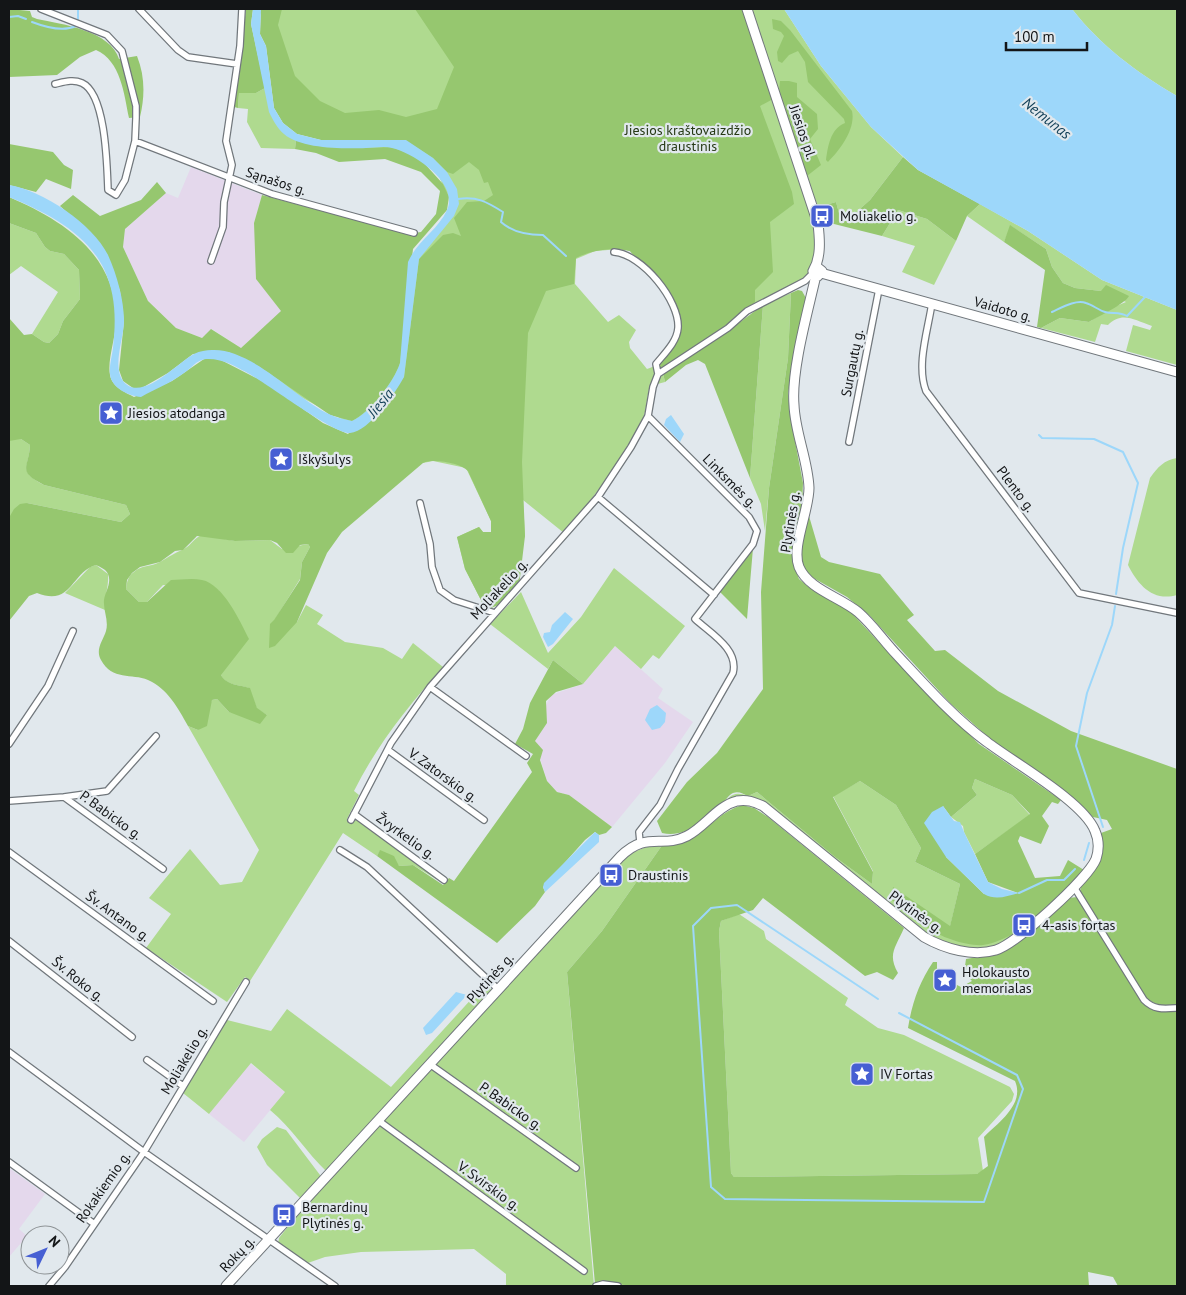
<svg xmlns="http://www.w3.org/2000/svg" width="1186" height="1295" font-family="'PT Sans',sans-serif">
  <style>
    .industrial { fill: #e4d8ec }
    .green { fill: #afda8f; fill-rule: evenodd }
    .forest { fill: #96c76f; fill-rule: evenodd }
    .water { fill: #9dd7fa }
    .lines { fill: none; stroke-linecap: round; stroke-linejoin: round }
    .stream { stroke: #9dd7fa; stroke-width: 2 }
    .street-casing { stroke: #71777c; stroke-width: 8 }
    .secondary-casing { stroke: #71777c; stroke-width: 11 }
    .primary-casing { stroke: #71777c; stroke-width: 11 }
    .street { stroke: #fff; stroke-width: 5.5 }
    .secondary { stroke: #fff; stroke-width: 9 }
    .primary { stroke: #fff; stroke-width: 9 }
    .labels { text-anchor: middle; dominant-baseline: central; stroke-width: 4.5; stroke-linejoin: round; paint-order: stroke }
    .park-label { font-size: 14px; fill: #263915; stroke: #e1e8ed }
    .street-label { font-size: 14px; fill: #131517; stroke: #e1e8ed }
    .poi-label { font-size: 14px; fill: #131517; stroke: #e1e8ed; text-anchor: start }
    .water-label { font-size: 15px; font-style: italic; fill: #144159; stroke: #e1e8ed }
  </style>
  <rect width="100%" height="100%" fill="#e1e8ed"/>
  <path class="industrial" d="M191,167L262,195L254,223L282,311L241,348L212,329L202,338L176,328L148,301L123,247L125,229L166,193L178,198Z
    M615,646L663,689L658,698L693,722L665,763L612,827L569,795L557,792L547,781L535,741L547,723L545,707L551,695L583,684Z
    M250,1063L285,1092L244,1142L209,1114Z
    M9,1168L45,1194L19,1229L27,1236L9,1257Z"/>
  <path class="green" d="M258,9H784L821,66L871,127L903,157L870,200L852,216L839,213L836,202L829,204L830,223L824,221L809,184L815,247L813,264L805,281L769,299L662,369L665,382L650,386C646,398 647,412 641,423C621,463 592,499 564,533L523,500L525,536L498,605L491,608L484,606L465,569L457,537L479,527L483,532H491V521L466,468L433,461L423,463L232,360L411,267L453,208L435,167L329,143ZM621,249L630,251C653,278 703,311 671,350C663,359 659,365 647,369L630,348L629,342L636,330L619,315L608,322L575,284L576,259L595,251Z
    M1072,9H1177V96C1136,72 1101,46 1072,9Z
    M265,88C269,110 275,130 296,140L295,149L261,148L247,122L248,109L238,108L239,93H256Z
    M980,204L1028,231L1102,280L1177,310V365L1126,351L1133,325L1150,330L1152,326C1134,320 1122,311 1108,325L1101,324L1095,342L1041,328L1060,318L1089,322L1109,309L1126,302L1101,291L1075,288L1063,283L1052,267L1046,249L1011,226L1004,242L967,216Z
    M898,210L927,219L956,241L934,285L902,272L915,246L882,236Z
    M9,223L36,233L45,247L50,251L64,254L79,270L80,299L63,321L58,334L49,343L44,342L32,334L58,292L21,266L9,275Z
    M791,293L788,358L769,488L765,531L761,504L750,478L763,305Z
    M12,439H21L30,445C29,468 17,471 44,485L126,505L130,514L121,522L27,503L10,526L11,558L9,562V441Z
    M1177,458V595C1153,602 1138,585 1128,565L1150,478C1158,467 1164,460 1177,458Z
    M203,535L235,541L270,540L282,549L308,544L310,547L302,562L300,579L274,621L297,622L306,605L323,615L317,624L345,642L383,648L402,659L413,643L443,667C408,706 377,745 354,791L359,795L347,819L352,822L359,819L437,877L436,879L413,865L399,866L380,851L377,856L343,833L250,981L245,977L227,1002L146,948L171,914L149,898L190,849L220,885L242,882L259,850L188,726L198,730L212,700L217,699L229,712L267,715L257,709L249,688C240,685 225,685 221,675L227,602L218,590L163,585L147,602H139L126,589C127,582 128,576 134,572C141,565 151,567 160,562C170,556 173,554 184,549C192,545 194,537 203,535Z
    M96,565L108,574C109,587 104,597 105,610L65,593L90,567Z
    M614,568L685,626L659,659L653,655L641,669L615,646L583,684L553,660L548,669L490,624L521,592L548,653L581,617Z
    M975,779L1012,795L1030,815L975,854L964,832L963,826L951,817L977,795L972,788Z
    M860,781L896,805L921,848L915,862L960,884L950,927L953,940L1030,922C993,955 975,955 930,936L768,805L754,799L720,807C730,796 733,790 748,796L757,792L835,857L872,884L873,871L833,796Z
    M663,844L602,931L567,972L594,1286H506V1274L474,1249L361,1252L325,1257L305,1264L278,1244L279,1238L294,1219L600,883C628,860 623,850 663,844Z
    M739,914L764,931L766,939L848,998L845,1005L878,1028L904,1035L1010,1087L1014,1094L1012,1101L978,1138L983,1171L977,1174L734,1177L731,1173L719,931L721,921Z
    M486,983L492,991L327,1172C306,1152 292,1128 270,1110L285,1092L251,1063L209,1114L183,1093L227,1020L271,1031L287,1009L391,1087Z
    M277,1127L286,1130L320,1175V1179L300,1198L267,1165L257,1147L262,1139Z"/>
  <path class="forest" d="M9,9L30,11L32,17L37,19C62,24 111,31 119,59L137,56C145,76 145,96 140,117L129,118C124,94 121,61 96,50L80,57L57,75L9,77Z
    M246,9H253L251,24L265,88L256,93H239L238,108L234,107Z
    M261,9H282L278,25L295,76L320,101L345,113L379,110L406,117L437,109L454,67L415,9H743L773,99L760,106L792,192L794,204L770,222L773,272L755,290V302L721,329L662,369L658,366C664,359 671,352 675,345C698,306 651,276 630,251C612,247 592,250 576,258L574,284L546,291L528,333L522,462L525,536L519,586L498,605L491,608L484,606L465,569L457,537L479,527L483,532H491V521L468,471C461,463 433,458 423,463L342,532L327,553L297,622L275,646L269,648L270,624L274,620L300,580L302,562L310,547L308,544L300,545L293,553H286L277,543L270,540L235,541L197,536L183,550L175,551L160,562L140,567L132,573L127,580L126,589L139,602H147L171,580C180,580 192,578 202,580C223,584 240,621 249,639L221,675C226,685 240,685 250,688L257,708L267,715L260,724L229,712L217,699L212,700L207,726L198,730L188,726C178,708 168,689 148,680C132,673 112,681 101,660C95,649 103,641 106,631C109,620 103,611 104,600C105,592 112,583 108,574C106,569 100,567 96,565C71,572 72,607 37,593L29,596L9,621L10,516L14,509L20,504L27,503L121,522L130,514L126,505L44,485C16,471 29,468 30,445L21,439L9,441V318L24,335L32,334L44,342L49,343L58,334L63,321L80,299L79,270L64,254L50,251L45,247L36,233L9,223V197C63,220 117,255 116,321C116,337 107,360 110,375C112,387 125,392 134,397L172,381L204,359H219L266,383L323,423L348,434L404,377L419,259L443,235L453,233L461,236L454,218L467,202L484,201L493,195L488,182L484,183L479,170L469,162L453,174L447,172L433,158L405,140H321L297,134L283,123L274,108L266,46L260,34Z
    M772,19L781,21L790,30L852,111C856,129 840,150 828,162L826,160C828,147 830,129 845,123L844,119L808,82L805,62L798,51L789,55L782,63L778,61L777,52L784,36L781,32L773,29Z
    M780,81H789L797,83V97L817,114L818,129L810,139L821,165L807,176L779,91Z
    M296,140L363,148L391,147L408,153L424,163L443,184L449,197L447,210L413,249L400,363C394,382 370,412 352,421L330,415L260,367L228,352L193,354L168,373L140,389L133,388L123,381L119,370L124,321L120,291L107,254L92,235L60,206L73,195L100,216L141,200L157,182L166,193L125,229L123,247L148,301L176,328L202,338L211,329L241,348L281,311L256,279L254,223L262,195L408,234L421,232L436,214L440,191L421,172L385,159L339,162L316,153L295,149Z
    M9,144L53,152L64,165L73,170L71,189L46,179L36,192L9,185Z
    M903,157L918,170L980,204L967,216L956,241L927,219L898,210L882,236L830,223L829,204L836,202L839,213L853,215L870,200Z
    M1010,225L1046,249L1052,267L1063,283L1075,288L1101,291L1106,285L1129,296C1125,304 1099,316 1089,322L1060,318L1041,328L1037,327L1045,270L1004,242Z
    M798,290L802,291L807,300L788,393L790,415L803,483L802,508L792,560L799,579L811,589L848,609L915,681L979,744L1061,800L1058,804L1052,802L1042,816L1049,826L1041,844L1020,836L1018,841L1035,878L1060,876L1068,860L1084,870C1063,896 1019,940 983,945C976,946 961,943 953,940C930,933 911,915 892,900L893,887L950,926L960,884L915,862L921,848L896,805L860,781L833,797L873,872L872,884L835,857L757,792L748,796C743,794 739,791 733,793C728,795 724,803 720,807C704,822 685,838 662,833L657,821L687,782L717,753L763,689L761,592L769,488L788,358L791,293ZM975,779L1012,795L1030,814L975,854L988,882L1018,893L984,894L946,857L943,806L951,817L977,795L972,788Z
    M763,305L750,478L705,364L698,360L686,365L665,382L663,373L720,337Z
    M809,516L821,557L829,562L880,574L914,615L907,620L935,651L945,650L998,691L1071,731L1177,769V1005L1163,1007L1146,999L1080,893L1081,884C1096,870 1107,854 1101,833L1112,829L1107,820L1093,817L1082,806L988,737L950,703L870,616L847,597L808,575L802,565L800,551Z
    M753,548L747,619L720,592Z
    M553,660L583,684L556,692L546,701L547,723L535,741L543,750L540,760L547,781L557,792L569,795L612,827L606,833L599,835L595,832L585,840L543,887L545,892L535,906L497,943L377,856L380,850L394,856L399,866L413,865L443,885L449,878L454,881L532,772L527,763L533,754L515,744L523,729L530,703Z
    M742,805L754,808L768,817L904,928C896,947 887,954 898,973L893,980L877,972L865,976L763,898L753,910L721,921L719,931L731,1173L734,1177L977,1174L988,1166L984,1137C999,1122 1025,1104 1015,1081L908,1028C912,1003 919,983 933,962H937V975L961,987L972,981L964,973L966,959L1001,953L1069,898L1077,897L1146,1006L1152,1010H1177V1286H1118L1113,1277L1088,1272L1089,1286H656L595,1284L567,972L602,931L663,844C674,843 685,843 694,837C711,826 722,811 742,805Z"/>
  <path class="water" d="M253,9H261L260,34L266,46L274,108L283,123L297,134L321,140H406L433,158L447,172L457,189L459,204L454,216L419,259L404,377C395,393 370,431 350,433C335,435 265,382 246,372C233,365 221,358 206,359C196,360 192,368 184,373C171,383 155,389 141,397C129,396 111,388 110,374C109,366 112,356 113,348C116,320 116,295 104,269C86,232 45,212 9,197V185C42,190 93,224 108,255C117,275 124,300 124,321C124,338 112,366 123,381C141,404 178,362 194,354C200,351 206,350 212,350C252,348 297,400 331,415C337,418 345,419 352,421C370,413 394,382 400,363L408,262C417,241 438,230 447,210C459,183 414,153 392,148C384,146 374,148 366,148C344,149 301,149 284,134C277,128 273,120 269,112L251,24Z
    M784,9H1072C1101,46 1136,72 1177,96V310L1102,280L1028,231L918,170L871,127L821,66Z
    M671,415L684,434L680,442L664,425L666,419Z
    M565,612L573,619L553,644L548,647L543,637L544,633L550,632L552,625Z
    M657,705L666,713L665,722L660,728L652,730L645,720L650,709Z
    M943,806L954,821L960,822L964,832L988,882L1002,889L1019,893C1007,896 996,901 984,894L946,857L924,823L932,812Z
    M595,832L599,835V842L545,892L543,887L544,883Z
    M456,992L467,995L432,1033L426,1035L423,1028Z"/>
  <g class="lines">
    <path class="stream" d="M78,9V19
      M9,17L18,16L26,19
      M32,22C45,27 63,32 76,26
      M458,199C477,196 487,202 503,212L501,222C513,233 528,235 543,235L566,256
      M1052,312C1061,308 1076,299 1086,303C1093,305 1098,310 1105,312C1112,314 1120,312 1127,316L1145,297
      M1039,435L1042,438L1094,439L1123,452L1138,483L1123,548L1116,594
      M1103,827L1076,746L1087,693L1112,625L1115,606
      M1084,860L1089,843
      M1019,893L1047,880H1064L1075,869
      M878,999L737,905L711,908L693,926L711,1187L725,1199L984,1202L1023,1089L1017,1075L899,1013"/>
    <g class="street-casing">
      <path id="street" d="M41,9L107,35L122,51L136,106V118L135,141L125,180L116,195L108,190C107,166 106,94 82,83C73,79 64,82 55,84
        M139,9L178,50L188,57L237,64
        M135,141L272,194L414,233
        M614,252C642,254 680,301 678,328C677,342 664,354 656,364L658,374
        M211,261L223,227L224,202L232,165L226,141L240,46L242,9
        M932,303C928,330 916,365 926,391L1079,593L1177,613
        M849,442L879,289
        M598,497L714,595
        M420,503L430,544L432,567L440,590L454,600L495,613
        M430,687L526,756
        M9,744L48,686L73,631
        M388,750L484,820
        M64,797L107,791L156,736
        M9,801L64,797L163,869
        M354,814L444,880
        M351,820L391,743L430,687L598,497L631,447L648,416L653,387L658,374L728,328L747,311L805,281L813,273
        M640,842L639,832L660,805L678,769L733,673C739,649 710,633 695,619L753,544L757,531L749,517L648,416
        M340,850L367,867L499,990
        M9,852L213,1001
        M1074,887L1144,1000C1154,1010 1163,1009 1177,1008
        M9,941L132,1037
        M9,1052L144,1152L335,1286
        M147,1060L183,1086
        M431,1065L576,1168
        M379,1121L584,1271
        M9,1162L93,1223
        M49,1286L65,1267L144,1152L246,982
        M596,1286L603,1284L618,1286"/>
    </g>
    <g class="secondary-casing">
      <path id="secondary" d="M821,273L1177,372"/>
    </g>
    <g class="primary-casing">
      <path id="primary" d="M747,9L818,224C820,241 821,258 813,271L818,276L822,271L817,267
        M226,1286L620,857C647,830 662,849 687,836C705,827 717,806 737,801C747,799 754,802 763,806L924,937C945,949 973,957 996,950C1016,944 1088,879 1096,859C1099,850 1099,840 1095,831C1084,802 1013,762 987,742C954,718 924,684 896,654C883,640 872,624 858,612C840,597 808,589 799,567C791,547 809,511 809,488C808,460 795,433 794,405C791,370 808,311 816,275"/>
    </g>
    <use href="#street" class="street"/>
    <use href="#secondary" class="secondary"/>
    <use href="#primary" class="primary"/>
  </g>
  <defs>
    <g id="bus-square" transform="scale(1.25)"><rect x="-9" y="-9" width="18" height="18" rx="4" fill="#465fd3" stroke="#e1e8ed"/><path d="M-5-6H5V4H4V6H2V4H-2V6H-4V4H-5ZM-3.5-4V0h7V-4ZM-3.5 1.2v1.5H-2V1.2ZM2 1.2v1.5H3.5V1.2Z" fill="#fff"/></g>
    <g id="sight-square" transform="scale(1.25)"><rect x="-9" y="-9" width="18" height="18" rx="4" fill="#465fd3" stroke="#e1e8ed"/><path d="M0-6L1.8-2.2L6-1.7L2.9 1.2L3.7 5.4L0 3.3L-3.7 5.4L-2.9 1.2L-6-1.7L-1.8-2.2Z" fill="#fff"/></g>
  </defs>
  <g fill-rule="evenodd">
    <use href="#bus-square" x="822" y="216"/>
    <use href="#sight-square" x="111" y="413"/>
    <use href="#sight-square" x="281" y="459"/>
    <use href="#bus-square" x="611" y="875"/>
    <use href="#bus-square" x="1024" y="925"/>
    <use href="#sight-square" x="945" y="980"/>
    <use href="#sight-square" x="862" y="1074"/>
    <use href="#bus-square" x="284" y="1215"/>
  </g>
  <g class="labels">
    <g class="park-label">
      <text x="688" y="130">Jiesios kraštovaizdžio<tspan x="688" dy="16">draustinis</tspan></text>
    </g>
    <g class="street-label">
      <text transform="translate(803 132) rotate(71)">Jiesios pl.</text>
      <text transform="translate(276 181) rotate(18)">Sąnašos g.</text>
      <text transform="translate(1003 309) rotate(16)">Vaidoto g.</text>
      <text transform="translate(852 363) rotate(-79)">Surgautų g.</text>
      <text transform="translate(730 481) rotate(45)">Linksmės g.</text>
      <text transform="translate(1016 489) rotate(53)">Plento g.</text>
      <text transform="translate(790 522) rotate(-81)">Plytinės g.</text>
      <text transform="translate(499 589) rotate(-47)">Moliakelio g.</text>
      <text transform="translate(443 775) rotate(36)">V. Zatorskio g.</text>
      <text transform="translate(111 815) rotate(36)">P. Babicko g.</text>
      <text transform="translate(406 836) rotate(36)">Žvyrkelio g.</text>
      <text transform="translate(916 912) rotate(36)">Plytinės g.</text>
      <text transform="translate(118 916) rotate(36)">Šv. Antano g.</text>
      <text transform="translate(490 978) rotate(-48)">Plytinės g.</text>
      <text transform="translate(78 979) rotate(39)">Šv. Roko g.</text>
      <text transform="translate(184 1060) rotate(-59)">Moliakelio g.</text>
      <text transform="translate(511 1106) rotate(35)">P. Babicko g.</text>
      <text transform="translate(489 1186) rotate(36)">V. Svirskio g.</text>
      <text transform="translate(103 1187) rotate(-55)">Rokakiemio g.</text>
      <text transform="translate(237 1254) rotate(-47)">Rokų g.</text>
    </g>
    <g class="poi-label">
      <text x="840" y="216">Moliakelio g.</text>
      <text x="128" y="413">Jiesios atodanga</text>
      <text x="298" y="459">Iškyšulys</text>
      <text x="628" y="875">Draustinis</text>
      <text x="1042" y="925">4-asis fortas</text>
      <text x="962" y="972">Holokausto<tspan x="962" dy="16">memorialas</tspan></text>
      <text x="880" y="1074">IV Fortas</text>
      <text x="302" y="1207">Bernardinų<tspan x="302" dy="16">Plytinės g.</tspan></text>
    </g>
    <g class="water-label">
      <text transform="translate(1047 118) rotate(38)">Nemunas</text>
      <text transform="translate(380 403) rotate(-50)">Jiesia</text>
    </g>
  </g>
  <rect width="1186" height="1295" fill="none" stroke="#131517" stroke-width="20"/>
  <g transform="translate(45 1250) rotate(47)"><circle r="24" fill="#e1e8ed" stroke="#8f9497"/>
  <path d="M0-4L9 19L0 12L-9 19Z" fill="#465fd3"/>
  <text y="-8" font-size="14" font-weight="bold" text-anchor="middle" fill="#131517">N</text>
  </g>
  <path d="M1006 42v8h81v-8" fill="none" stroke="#131517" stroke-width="2.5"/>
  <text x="1014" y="42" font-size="15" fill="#131517" stroke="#e1e8ed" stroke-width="4" paint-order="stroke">100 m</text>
</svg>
